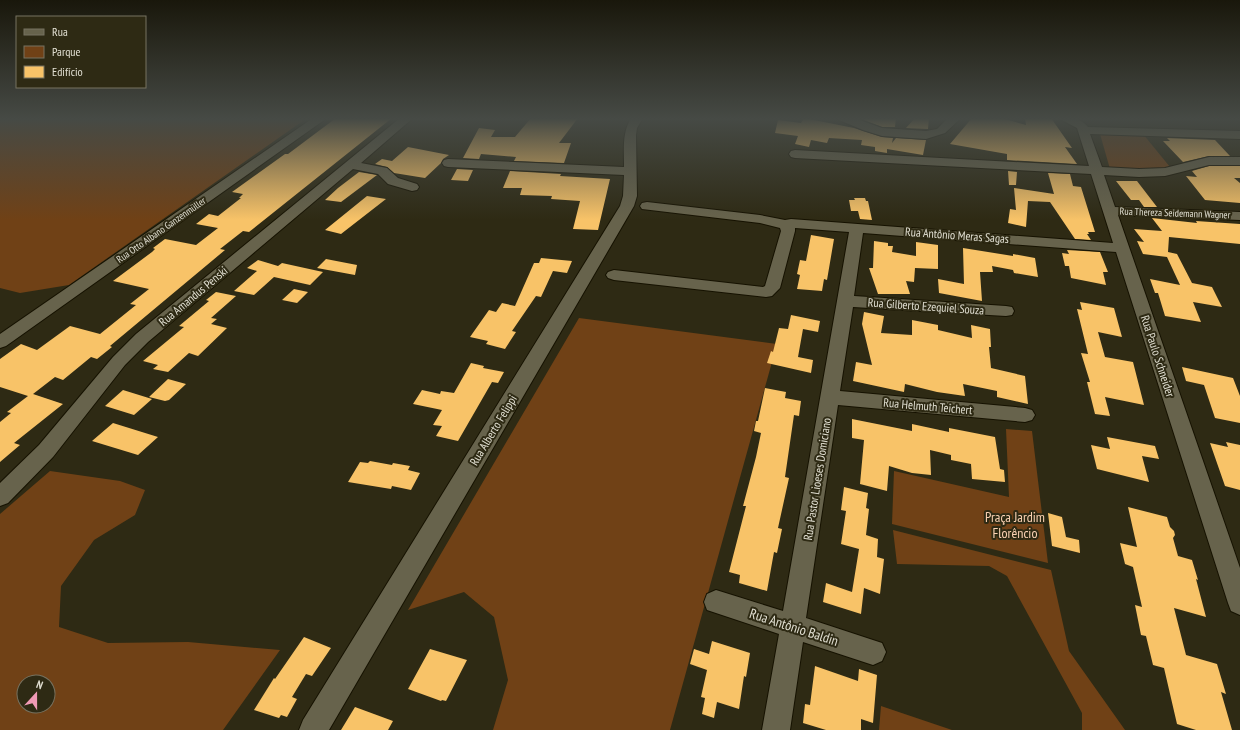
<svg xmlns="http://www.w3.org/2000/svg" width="1240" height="730" font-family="'PT Sans Narrow',sans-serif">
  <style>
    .green { fill: #704116; fill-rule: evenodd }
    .building { fill: #f8c368 }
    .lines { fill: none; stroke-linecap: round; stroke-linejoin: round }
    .minor-casing { stroke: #161201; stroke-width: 2 }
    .minor { fill: #67634c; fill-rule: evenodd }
    .labels { text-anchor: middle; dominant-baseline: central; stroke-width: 4; stroke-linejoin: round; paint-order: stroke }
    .far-street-label { font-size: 10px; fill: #e1dfd2; stroke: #2e2a14 }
    .street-label { font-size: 12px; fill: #e1dfd2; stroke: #2e2a14 }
    .near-park-label { font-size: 14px; fill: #fbd2b3; stroke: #2e2a14 }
    .near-street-label { font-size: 14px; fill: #e1dfd2; stroke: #2e2a14 }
  </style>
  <rect width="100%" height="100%" fill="#2e2a14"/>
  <path class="green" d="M0,118H307L69,285L20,293L0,288Z
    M1100,134H1143L1170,167L1156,171L1110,169Z
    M579,318L777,344L670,730H493L508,680L494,617L464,592L408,610Z
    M1006,429L1032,431L1048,563L892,524L894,471L1009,497Z
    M50,471L120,481L145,490L135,515L94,540L61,586L59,627L108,643L188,642L280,650L223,730H0V514ZM24,682H48V706H24Z
    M893,530L1051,570L1069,651L1125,730H1082V713L1007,576L989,566L897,564Z
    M881,706L952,730H879Z"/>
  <path class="building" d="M336,118H392L249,232L243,231L220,249L225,250L110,346L112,347L97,359L91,357L63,380L55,377L33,394L63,404L14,443L20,445L0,462V422L11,413L7,412L28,396L0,387V359L21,344L37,350L70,326L100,334L136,305L130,304L149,289L113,281L152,252L155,249L153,248L165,239L196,245L218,228L196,224L209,214L218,216L241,198H239L243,194L232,192L285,154H288Z
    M531,118H578L559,143H571L564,163L514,161L516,157L481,154L479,159L463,158L479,128L495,130L491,137H515Z
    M804,118L854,128L882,137L893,138L892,143L896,138L926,140L923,155L887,149V153L875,151V147L861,145L862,140L829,138L827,143L811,140L809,147L795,144L798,136L775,133L778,120L801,123Z
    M865,118H896L895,127H882L864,120Z
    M915,118H929L928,129L906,128Z
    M972,118H1001L1026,125L1025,118H1051L1072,148L1065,147L1077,164L1007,160V154L950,144Z
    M1167,138L1215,140L1230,156H1209L1183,162L1163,141H1170Z
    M408,147L449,155L443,159L441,163L425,178L394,173L387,167L375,164L382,159L392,161Z
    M1209,166H1240V178H1234L1240,183V203L1205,200L1186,176L1197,177L1192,171Z
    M457,169L473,170L468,181L451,180Z
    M510,171L561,174L560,176L610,179L598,230L573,229L580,201L551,199L552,196L520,195L522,188H503Z
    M1008,171L1017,172L1016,185H1009Z
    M359,172L377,175L341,202L325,200L338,188Z
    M1048,173L1070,174L1073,186L1081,187L1095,232H1088L1089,234H1087L1091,240L1075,239L1050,202L1028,201L1026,227L1008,223L1010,209L1016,210L1014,188L1054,194Z
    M1116,181H1137L1157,207H1144L1139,200H1131Z
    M367,196L386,199L341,234L325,230Z
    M854,198H865L866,201H868L872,220L860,219L858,211H851L849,200H855Z
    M1152,218L1197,223L1196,221L1240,224V244L1169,237L1168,252L1177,254L1192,283L1212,287L1222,307L1193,302L1201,322L1165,316L1158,293H1155L1150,279L1180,285L1167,257L1143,254L1137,241L1144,242L1134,229L1162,231Z
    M811,235L834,239L827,280L824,279L822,291L797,289L800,275L797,274L800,260L806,261Z
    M874,241L888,243V246H893L892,252L916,256V242L938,245V269L915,268L914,282L906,281L910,294H878L869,268H873Z
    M963,248L1013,256V254L1035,258L1038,277L1014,273L1013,270L992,266L993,272H980L982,301L939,293L938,279L964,284Z
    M1067,250L1100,252L1108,272H1103L1106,285L1071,278L1069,266H1065L1062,253L1069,254Z
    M541,258L572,261L567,273L553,271L541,297L536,296L512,331L516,332L505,349L486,344L488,341L470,337L489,310L496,312L502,303L515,306L534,263H539Z
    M326,259L357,265L355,275L317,268Z
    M258,260L278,266L282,263L323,272L310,285L274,277L254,295L234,291L257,271L247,268Z
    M294,289L308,292L297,303L282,300Z
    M216,292L236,296L211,318L217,319L211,324L227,328L198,356L189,353L168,372L153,369L158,365L143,361L184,327L179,326L209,301L206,300Z
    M1080,302L1114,308L1122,337L1098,332L1105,357L1133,362L1144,405L1105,397L1110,416L1095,414L1087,382H1090L1081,353L1088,354L1077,309L1082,310Z
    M864,312L884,316L881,333L912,335V320L938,325V330L972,338L971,325L990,329L991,347H989L991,368L1025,376L1028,404L997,397V391L963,384L965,396L937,392L905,384L904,392L853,381L856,362L872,365L862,324Z
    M791,315L820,321L818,332L803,329L798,357L813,360L811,373L767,363L771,351L773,352L779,328L788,329Z
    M471,363L484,366L483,368L504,372L498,383L492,382L458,441L436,436L442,426L433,425L442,410L413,404L422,390L440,394L441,391L454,393Z
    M1182,367L1233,378L1240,396V423L1215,418L1204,385L1186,381Z
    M168,379L186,384L169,400L165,401L149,397Z
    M765,388L786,392L785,398L801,401L799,416L794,415L785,477L789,478L778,528L782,529L777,553L774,552L767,591L739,583L740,575L729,572L746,506H743L756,457L761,433L754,431L756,421H758Z
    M123,390L152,399L134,415L105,406Z
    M852,419L912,431V424L949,432V428L995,437L1000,469L1004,470L1005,482L972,479L971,464L951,460V455L930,450L931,475L912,473L889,466L887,491L860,484L864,440L852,438Z
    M113,423L158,437L138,455L92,441Z
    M1107,437L1155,446L1159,459L1142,456L1149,482L1097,469L1091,445L1110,449Z
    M1226,442L1240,445V490L1225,486L1210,443L1228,447Z
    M370,461L392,465L393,463L410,466L408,470L420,473L411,490L392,486L391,489L348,482L360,462L368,463Z
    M844,487L868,493L866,508L869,509L866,535L878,539L877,557L884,559L880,594L864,588L861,614L823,602L826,583L852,592L859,549L841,544L846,511L841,510Z
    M1128,507L1167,517L1170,527L1174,531L1175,535L1173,538L1178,556L1192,560L1198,580L1196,579L1206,617L1174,608L1186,655L1217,664L1226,694L1221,692L1232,730H1196L1177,724L1164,668L1153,665L1146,636L1141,635L1135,605L1142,607L1133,567L1125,564L1120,543L1137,547Z
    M1048,513L1062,517L1066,537L1079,540L1080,553L1052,546Z
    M304,637L331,648L312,676L306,674L292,697L297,699L287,717L281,715L279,718L254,710L274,678L275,679Z
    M712,641L750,653L746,677L744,676L739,709L717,702L714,718L702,714L705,698L701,697L707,670L690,664L694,649L709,654Z
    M430,649L467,660L446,701L442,700L441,701L408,689Z
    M815,666L858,681L859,669L877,675L873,723L861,719V730H826L803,723L805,704L810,705Z
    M355,707L393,721L388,730H341Z"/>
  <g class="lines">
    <g class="minor-casing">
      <path id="minor" d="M313,118H327L6,346L0,348V334Z
        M400,118H413L361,163L387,168L398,178L417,184L419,187L417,190L412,191L388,184L378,174L353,169L148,342L125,365L53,457L8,503L0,506V483L39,445L113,357L136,334Z
        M631,118H643L637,128L636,135L637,196L634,206L329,730H299L303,720L620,206L623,196L624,175L448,167L444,166L442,163L444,160L448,159L624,167C624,149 622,133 631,118Z
        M837,118H854L882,128L926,131L937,129L948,118H961L945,133L926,139L882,136L863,130L839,120Z
        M1058,118C1070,118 1080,117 1088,127L1240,131V139L1090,134L1102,167L1139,169L1165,168L1209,157H1240V165H1209L1165,176L1139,177L1104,175L1115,207L1240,212V220L1118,215L1240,568V615L1231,611L1228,603L1116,252L863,233L854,296L1006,306L1012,307L1014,311L1012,315L1006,316L853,307L840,391L1025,408L1032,410L1035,415L1032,420L1025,422L838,405L806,618L882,643L886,652L882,661L873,665L803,642L790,730H762L779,634L707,610L704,602L707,594L716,590L783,611L849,232L795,228V231L780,288L772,296L766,297L614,280L608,278L606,275L608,272L614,270L763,287L765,286L781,231L780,228L760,223L642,209L640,206L642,203L647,202L760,215L785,220L791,219L1113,243L1091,174L795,158L791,157L789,154L791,151L795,150L1089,166L1077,128Z"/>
    </g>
    <use href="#minor" class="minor"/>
  </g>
  <linearGradient id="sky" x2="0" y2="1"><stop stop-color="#19170b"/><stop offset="0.54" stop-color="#464a45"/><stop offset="1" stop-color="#464a45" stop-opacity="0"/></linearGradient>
  <rect width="1240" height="220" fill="url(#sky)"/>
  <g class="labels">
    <g class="far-street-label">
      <text transform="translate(1175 213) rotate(2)">Rua Thereza Seidemann Wagner</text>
      <text transform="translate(161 230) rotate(-35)">Rua Otto Albano Ganzenmüller</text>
    </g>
    <g class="street-label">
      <text transform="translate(957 235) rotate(4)">Rua Antônio Meras Sagas</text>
      <text transform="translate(193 296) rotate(-40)">Rua Amandus Penski</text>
      <text transform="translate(926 306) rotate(4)">Rua Gilberto Ezequiel Souza</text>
      <text transform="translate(1158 356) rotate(72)">Rua Paulo Schneider</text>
      <text transform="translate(928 406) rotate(5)">Rua Helmuth Teichert</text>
      <text transform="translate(493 430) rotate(-59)">Rua Alberto Felippi</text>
      <text transform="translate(817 479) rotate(-81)">Rua Pastor Lioeses Domiciano</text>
    </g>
    <g class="near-park-label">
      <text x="1015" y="517">Praça Jardim<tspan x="1015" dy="16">Florêncio</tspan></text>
    </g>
    <g class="near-street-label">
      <text transform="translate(794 627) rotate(18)">Rua Antônio Baldin</text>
    </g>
  </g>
  <rect x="16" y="16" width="130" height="72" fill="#2e2a14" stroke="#767260"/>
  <rect x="24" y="29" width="20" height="6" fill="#67634c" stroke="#767260"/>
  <text x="52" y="36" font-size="12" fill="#e1dfd2">Rua</text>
  <rect x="24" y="46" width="20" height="12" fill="#704116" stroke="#767260"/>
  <text x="52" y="56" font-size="12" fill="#e1dfd2">Parque</text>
  <rect x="24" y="66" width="20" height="12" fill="#f8c368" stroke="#767260"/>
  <text x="52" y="76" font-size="12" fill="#e1dfd2">Edifício</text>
  <g transform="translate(36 694) rotate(21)"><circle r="19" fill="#2e2a14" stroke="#767260"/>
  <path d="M0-3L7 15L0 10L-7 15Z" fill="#f09ab6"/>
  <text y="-6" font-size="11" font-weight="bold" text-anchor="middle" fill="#e1dfd2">N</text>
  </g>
</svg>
